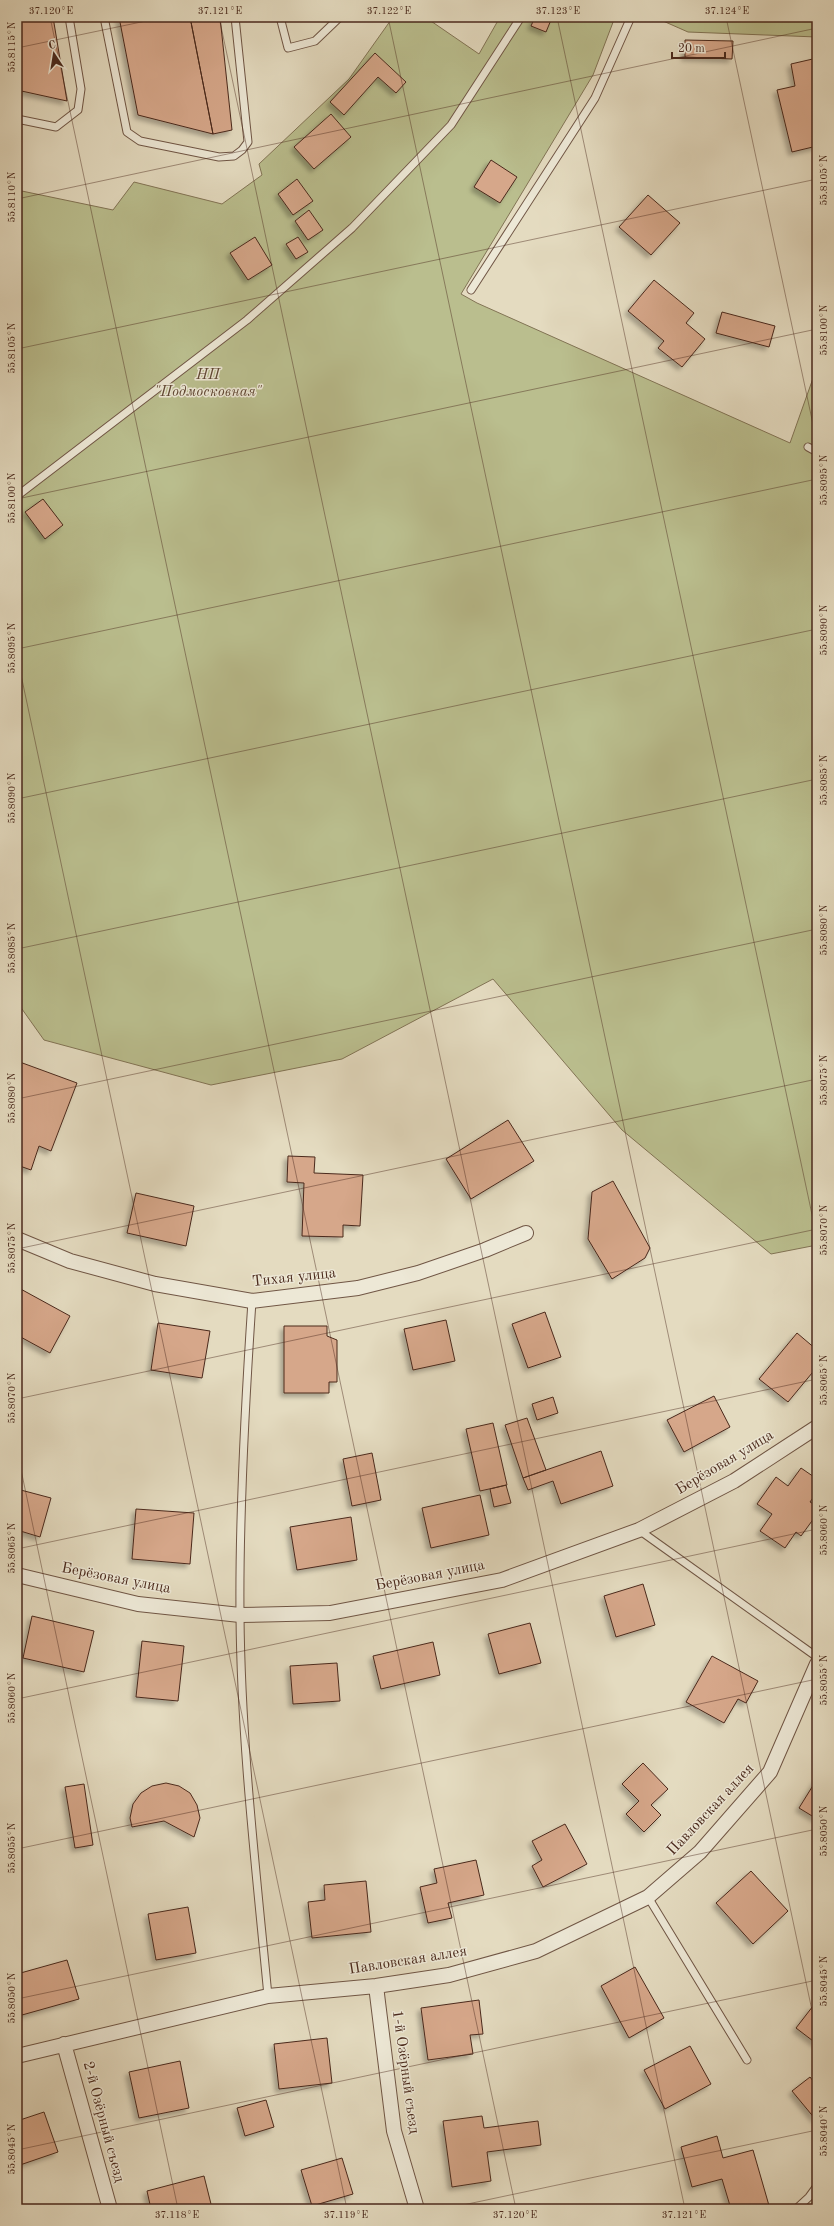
<svg xmlns="http://www.w3.org/2000/svg" width="834" height="2226" font-family="'Old Standard TT',serif">
  <style>
    .green { fill: #babe8e; stroke: #827455 }
    .building { fill: #d6a78a; stroke: #4a291c; filter: url(#shadow) }
    .lines { fill: none; stroke-linecap: round; stroke-linejoin: round }
    .lane-casing { stroke: #705645; stroke-width: 9 }
    .street-casing { stroke: #705645; stroke-width: 16 }
    .lane { stroke: #ede8d6; stroke-width: 7 }
    .street { stroke: #ede8d6; stroke-width: 14 }
    .ticks { fill: none; stroke: #4a291c; stroke-width: 1; stroke-opacity: 0.45 }
    .labels { text-anchor: middle; dominant-baseline: central; stroke-width: 3; stroke-linejoin: round; paint-order: stroke }
    .park-label { font-size: 15px; font-style: italic; fill: #604733; stroke: #ede8d6 }
    .street-label { font-size: 15px; fill: #4a291c; stroke: #ede8d6 }
    .neatline { fill: none; stroke: #4a291c; stroke-width: 1.5 }
    .ticks-label { font-size: 10px; text-anchor: middle; fill: #4a291c }
  </style>
  <defs>
    <filter id="shadow"><feDropShadow dx="-3.5" dy="3.5" stdDeviation="2" flood-color="#0004"/></filter>
  </defs>
  <rect width="100%" height="100%" fill="#e4dbc0"/>
  <filter id="stains"><feTurbulence type="fractalNoise" baseFrequency=".005" numOctaves="4"/><feColorMatrix values="0 0 0 0 .2 0 0 0 0 .09 0 0 0 0 .02 0 0 0 .5 -.17"/></filter>
  <radialGradient id="worn" r=".72"><stop offset=".6" stop-color="#630" stop-opacity="0"/><stop offset="1" stop-color="#630" stop-opacity=".3"/></radialGradient>
  <path class="green" d="M393,17H425L479,54L500,17H615L593,75L461,294L477,303L790,443L817,367V1245L771,1254L622,1130L493,979L342,1059L211,1085L44,1040L17,1002V190L113,210L134,182L222,204L262,175L259,164L349,79Z
    M654,17H817V37L688,32Z"/>
  <path class="building" d="M17,17H53L67,101L17,90Z
    M119,17H190L213,134L138,115Z
    M190,17H220L232,130L213,134Z
    M535,17H543L551,20L546,32L531,26Z
    M685,40L733,41L732,59L685,57Z
    M375,53L406,82L396,93L378,77L344,115L330,102Z
    M817,58V146L792,152L777,90L795,86L791,64Z
    M331,114L351,137L314,169L294,147Z
    M491,160L517,177L500,203L474,187Z
    M297,179L313,201L293,215L278,194Z
    M648,195L680,223L651,255L619,227Z
    M309,210L323,230L308,240L295,221Z
    M255,237L272,265L248,280L230,253Z
    M298,237L308,252L296,259L286,244Z
    M654,280L694,313L686,323L705,339L682,367L658,348L664,341L628,311Z
    M722,312L775,326L769,347L716,333Z
    M43,499L63,525L45,539L25,512Z
    M17,1061L77,1083L51,1151L39,1146L31,1170L17,1165Z
    M508,1120L534,1161L471,1199L446,1159Z
    M288,1156L315,1157L314,1173L363,1175L360,1226L343,1225V1237L302,1236L304,1183L287,1182Z
    M613,1181L650,1248L645,1258L612,1279L588,1239L592,1192Z
    M136,1193L194,1206L186,1246L127,1233Z
    M17,1287L70,1316L50,1353L17,1335Z
    M545,1312L561,1357L528,1368L512,1324Z
    M446,1320L455,1361L413,1370L404,1329Z
    M158,1323L210,1331L202,1378L151,1370Z
    M284,1326H327V1336L337,1340V1382H329V1393H284Z
    M797,1333L817,1350V1367L788,1402L759,1379Z
    M714,1396L730,1427L684,1452L667,1420Z
    M553,1397L558,1413L537,1420L532,1404Z
    M527,1418L546,1470L523,1478L505,1425Z
    M493,1423L507,1485L480,1491L466,1429Z
    M601,1451L613,1486L561,1504L553,1481L528,1490L523,1478Z
    M372,1453L381,1500L352,1506L343,1459Z
    M801,1468L817,1479V1492L810,1502L817,1506V1514L801,1536L796,1532L785,1548L760,1531L772,1514L757,1504L776,1477L788,1486Z
    M506,1485L511,1503L494,1507L490,1489Z
    M17,1489L51,1498L40,1537L17,1530Z
    M480,1495L489,1535L431,1548L422,1508Z
    M136,1509L194,1513L190,1564L132,1559Z
    M351,1517L357,1560L297,1570L290,1527Z
    M643,1584L655,1625L616,1637L604,1596Z
    M32,1616L94,1631L84,1672L23,1658Z
    M530,1623L541,1663L499,1674L488,1634Z
    M142,1641L184,1646L178,1701L136,1697Z
    M433,1642L440,1675L381,1689L373,1656Z
    M712,1656L758,1681L746,1703L738,1699L724,1723L686,1702Z
    M337,1663L340,1701L293,1704L290,1666Z
    M643,1763L668,1789L651,1805L661,1815L644,1832L626,1814L639,1801L622,1784Z
    M817,1779V1819L799,1808Z
    M166,1783L179,1786L190,1793L197,1805L200,1818L194,1837L164,1821L132,1827L130,1818L133,1804L141,1793L152,1786Z
    M84,1784L93,1845L75,1848L65,1787Z
    M565,1824L587,1864L543,1887L532,1866L542,1860L532,1841Z
    M476,1860L484,1895L448,1903L452,1918L428,1923L420,1887L437,1883L434,1869Z
    M751,1871L788,1911L753,1944L716,1903Z
    M366,1881L371,1932L312,1938L308,1902L325,1900L324,1885Z
    M188,1907L196,1953L156,1960L148,1914Z
    M67,1960L79,1999L22,2015L17,1997V1974Z
    M635,1967L664,2018L629,2038L601,1986Z
    M479,2000L483,2034L470,2035L473,2054L428,2060L421,2008Z
    M813,2006L817,2009V2044L796,2028Z
    M327,2038L332,2083L279,2089L274,2044Z
    M690,2046L711,2084L665,2109L644,2070Z
    M180,2061L189,2108L139,2118L129,2072Z
    M810,2077L817,2086L816,2120L792,2091Z
    M266,2100L274,2127L245,2136L237,2108Z
    M44,2112L58,2152L17,2166V2121Z
    M482,2116L484,2128L538,2121L541,2145L487,2152L491,2181L452,2187L443,2121Z
    M717,2136L723,2158L753,2150L770,2209H731L722,2179L692,2187L681,2147Z
    M342,2158L353,2194L312,2206L301,2170Z
    M204,2176L212,2208L151,2209L147,2191Z"/>
  <g class="lines">
    <g class="lane-casing">
      <path id="lane" d="M104,17L127,132L140,141L219,157L234,156L242,150L248,142L235,17
        M280,17L288,48L315,41L340,17
        M17,119L56,127L78,110L81,89L69,17
        M471,290L595,98L631,17
        M808,447L817,452
        M17,496L247,320L352,228L451,125L521,17
        M252,1301C245,1405 239,1510 240,1615C241,1742 256,1869 268,1996
        M639,1530L817,1657
        M648,1897L747,2060
        M796,2209L809,2197L817,2186"/>
    </g>
    <g class="street-casing">
      <path id="street" d="M17,1239L70,1261L155,1284L252,1301L358,1288L418,1273L485,1250L526,1233
        M17,1575L138,1604L240,1615L330,1613L502,1580L639,1530L734,1481L817,1427
        M376,1986L394,2131L417,2209
        M64,2044L110,2209
        M17,2056L268,1996L376,1986L449,1975L536,1951L648,1897L700,1852L770,1772L817,1664"/>
    </g>
    <use href="#lane" class="lane"/>
    <use href="#street" class="street"/>
  </g>
  <path class="ticks" d="M50,17L516,2209M219,17L685,2209M388,17L817,2034M557,17L817,1238M726,17L817,443M17,48L165,17M17,199L817,28M17,349L817,179M17,499L817,329M17,649L817,479M17,656L347,2209M17,799L817,629M17,949L817,779M17,1099L817,929M17,1249L817,1079M17,1399L817,1229M17,1451L178,2209M17,1549L817,1379M17,1699L817,1529M17,1849L817,1679M17,1999L817,1829M17,2150L817,1980M444,2209L817,2130"/>
  <g class="labels">
    <g class="park-label">
      <text x="208" y="375">НП<tspan x="208" dy="17">"Подмосковная"</tspan></text>
    </g>
    <g class="street-label">
      <text transform="translate(294 1278) rotate(-6)">Тихая улица</text>
      <text transform="translate(725 1463) rotate(-31)">Берёзовая улица</text>
      <text transform="translate(430 1576) rotate(-11)">Берёзовая улица</text>
      <text transform="translate(116 1579) rotate(11)">Берёзовая улица</text>
      <text transform="translate(711 1810) rotate(-47)">Павловская аллея</text>
      <text transform="translate(408 1961) rotate(-9)">Павловская аллея</text>
      <text transform="translate(405 2072) rotate(82)">1-й Озёрный съезд</text>
      <text transform="translate(103 2122) rotate(75)">2-й Озёрный съезд</text>
    </g>
  </g>
  <rect width="834" height="2226" fill="none" stroke="#e4dbc0" stroke-width="44"/>
  <g transform="translate(54 54) rotate(348)" stroke="#ede8d6" stroke-width="3" paint-order="stroke">
  <path d="M0-3L7 15L0 10L-7 15Z" fill="#4a291c"/>
  <text y="-6" font-size="11" font-weight="bold" text-anchor="middle" fill="#4a291c">С</text>
  </g>
  <path d="M672 52v6h53v-6" fill="none" stroke="#4a291c" stroke-width="2"/>
  <text x="678" y="52" font-size="12" fill="#4a291c" stroke="#ede8d6" stroke-width="3" paint-order="stroke">20 m</text>
  <rect x="22" y="22" width="790" height="2182" class="neatline"/>
  <g class="ticks-label">
    <text x="51" y="14">37.120°E</text>
    <text x="220" y="14">37.121°E</text>
    <text x="389" y="14">37.122°E</text>
    <text x="558" y="14">37.123°E</text>
    <text x="727" y="14">37.124°E</text>
    <text transform="translate(11 47) rotate(-90)" y="4">55.8115°N</text>
    <text transform="translate(823 180) rotate(-90)" y="4">55.8105°N</text>
    <text transform="translate(11 197) rotate(-90)" y="4">55.8110°N</text>
    <text transform="translate(823 330) rotate(-90)" y="4">55.8100°N</text>
    <text transform="translate(11 348) rotate(-90)" y="4">55.8105°N</text>
    <text transform="translate(823 480) rotate(-90)" y="4">55.8095°N</text>
    <text transform="translate(11 498) rotate(-90)" y="4">55.8100°N</text>
    <text transform="translate(823 630) rotate(-90)" y="4">55.8090°N</text>
    <text transform="translate(11 648) rotate(-90)" y="4">55.8095°N</text>
    <text transform="translate(823 780) rotate(-90)" y="4">55.8085°N</text>
    <text transform="translate(11 798) rotate(-90)" y="4">55.8090°N</text>
    <text transform="translate(823 930) rotate(-90)" y="4">55.8080°N</text>
    <text transform="translate(11 948) rotate(-90)" y="4">55.8085°N</text>
    <text transform="translate(823 1080) rotate(-90)" y="4">55.8075°N</text>
    <text transform="translate(11 1098) rotate(-90)" y="4">55.8080°N</text>
    <text transform="translate(823 1230) rotate(-90)" y="4">55.8070°N</text>
    <text transform="translate(11 1248) rotate(-90)" y="4">55.8075°N</text>
    <text transform="translate(823 1380) rotate(-90)" y="4">55.8065°N</text>
    <text transform="translate(11 1398) rotate(-90)" y="4">55.8070°N</text>
    <text transform="translate(823 1530) rotate(-90)" y="4">55.8060°N</text>
    <text transform="translate(11 1548) rotate(-90)" y="4">55.8065°N</text>
    <text transform="translate(823 1680) rotate(-90)" y="4">55.8055°N</text>
    <text transform="translate(11 1698) rotate(-90)" y="4">55.8060°N</text>
    <text transform="translate(823 1831) rotate(-90)" y="4">55.8050°N</text>
    <text transform="translate(11 1848) rotate(-90)" y="4">55.8055°N</text>
    <text transform="translate(823 1981) rotate(-90)" y="4">55.8045°N</text>
    <text transform="translate(11 1998) rotate(-90)" y="4">55.8050°N</text>
    <text transform="translate(823 2131) rotate(-90)" y="4">55.8040°N</text>
    <text transform="translate(11 2149) rotate(-90)" y="4">55.8045°N</text>
    <text x="177" y="2218">37.118°E</text>
    <text x="346" y="2218">37.119°E</text>
    <text x="515" y="2218">37.120°E</text>
    <text x="684" y="2218">37.121°E</text>
  </g>
  <rect width="100%" height="100%" filter="url(#stains)"/>
  <rect width="100%" height="100%" fill="url(#worn)"/>
</svg>
